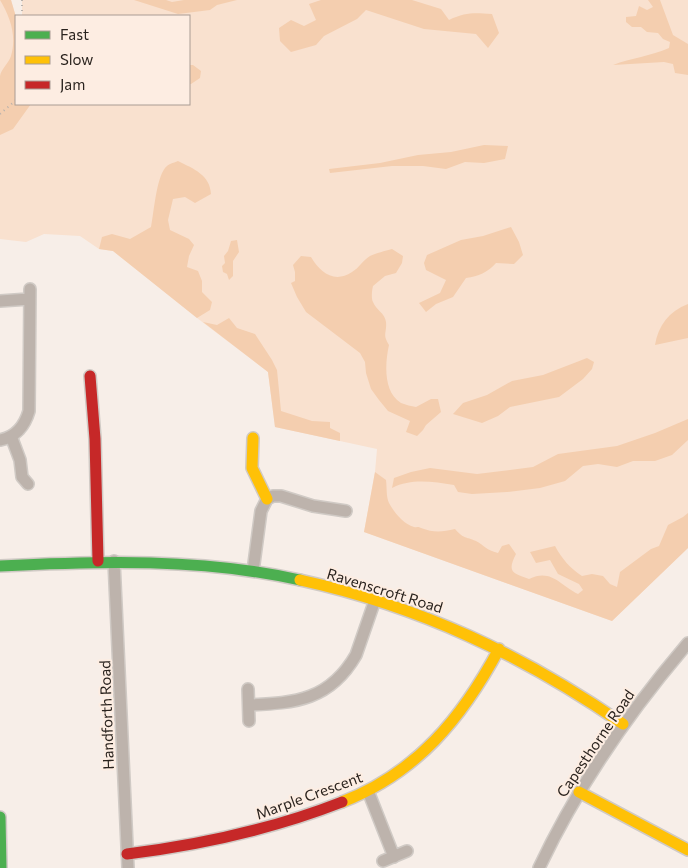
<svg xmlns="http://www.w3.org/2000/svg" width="688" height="868" font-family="Commissioner,sans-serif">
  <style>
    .green { fill: #f9e1cf }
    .forest { fill: #f4ceaf }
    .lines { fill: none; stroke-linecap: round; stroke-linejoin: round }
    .street-casing { stroke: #d0cac5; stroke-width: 14 }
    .fast-casing { stroke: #d0cac5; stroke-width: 14 }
    .slow-casing { stroke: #d0cac5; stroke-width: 14 }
    .jam-casing { stroke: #d0cac5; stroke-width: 14 }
    .path { stroke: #b8b1ab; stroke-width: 2; stroke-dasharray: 1 4; stroke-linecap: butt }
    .street { stroke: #bdb3ac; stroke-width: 11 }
    .fast { stroke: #4caf50; stroke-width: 11 }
    .slow { stroke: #ffc107; stroke-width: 11 }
    .jam { stroke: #c62828; stroke-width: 11 }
    .labels { text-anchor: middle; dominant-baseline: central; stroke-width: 4; stroke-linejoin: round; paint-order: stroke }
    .street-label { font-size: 15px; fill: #2a231e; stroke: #fdede2 }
  </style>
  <rect width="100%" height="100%" fill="#f7eee8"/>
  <path class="green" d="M0,0H11L16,17V80L0,92Z
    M22,0H688V548L612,621L364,532L375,472L377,449L275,427L268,372L197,318L113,251L99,249L80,236L44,234L26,242L0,239V114L16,104H189V16H22Z"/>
  <path class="forest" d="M0,0H11L16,17V104H31L13,129L0,135C0,118 0,92 0,76C1,69 9,63 11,56C17,35 10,17 0,0Z
    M134,0H166L172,2L184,0H237L217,5L210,10L178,14Z
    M321,0H412L441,9L449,20C466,12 474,13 492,14L499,33L488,48L476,34L424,29L366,10L357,19L324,36L316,45L291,52L280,41L279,28L291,20L304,26L316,20L309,4Z
    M648,0H660L673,35L688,44V75L675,73L673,64L664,62L613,65C631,58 651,56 669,48L670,42L663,39L658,33L647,32L641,27H632L626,22V17L636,16L639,6L647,10L653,7Z
    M189,65H193L201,71L200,78L191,84H189Z
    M484,145L508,146L505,159L484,163L465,162L446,169L423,166H392L330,173L329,169L380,163L418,155L451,152Z
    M178,161C194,169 210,175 211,194L195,203L185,197L173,199L168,220L170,230L189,239L194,245L189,256L187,267L198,271L202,281V292L212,302L210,310L197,318L113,251L99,249L102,237L112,234L130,239L151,227C154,212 156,180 165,168C168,164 173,163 178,161Z
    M511,227L519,242L523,255L514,264L496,263C487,273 479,276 466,278L453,297L436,304L426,312L419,303L440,293L446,280L426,270L424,263L427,255L461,240L483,236Z
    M237,240L239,252L233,261V276L229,280L227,274L223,272L222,266L225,263L224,256L228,251L231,241Z
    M392,249L403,256L402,263L396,273L385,276L373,286C372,290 371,298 373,302C376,310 385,313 386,322C387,333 382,334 389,345C385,363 383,392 401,403C406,405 411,406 416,407L431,399H438L441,412L426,425L423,430L417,436L406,432L410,421L388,411L379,400L371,389L366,373L365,362L360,353L306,312L297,297L291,283L295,281V272L293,265L301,256L311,257C320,272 334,284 352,272C359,268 363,260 370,256C376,253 385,251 392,249Z
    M688,304V338L655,345C658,326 669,311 688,304Z
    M229,318L237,328L255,334L272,360L277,370L281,411L312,421L330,422V428L340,433V441L275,427L268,372L203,322L217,325Z
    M587,358L594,362L592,369L583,379L559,397L510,407L498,416L482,423L453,414L463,403L487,395L512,381L543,375Z
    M688,419V440L672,455L655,461H633L617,467L598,464L583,466L565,481L540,488L507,492L472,494L458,492L454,485C433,482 412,478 392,488L394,478L411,472L430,468L477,474L533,467L558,454L617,446L655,433Z
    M375,472L386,480C387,487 386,497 389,503C394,512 403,524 414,527C418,528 417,526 421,528C434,533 442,532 455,529C465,540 465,536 476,541C485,546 486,550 498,553L502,546L509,544L516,554C507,572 512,573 529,579C551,568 560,585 578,594L583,590L579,584L558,574L550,560L536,563L530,552L555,546C562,559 570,568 582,576L592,574L603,576L610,584L617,587L620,572L651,549L659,546L668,525L683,517L688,513V548L612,621L364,532Z"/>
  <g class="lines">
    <g class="street-casing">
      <path id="street" d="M0,301L29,299
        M11,436L20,460L22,477L28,484
        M0,440C16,437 25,425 29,411L30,289
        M114,561L128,868
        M253,571L261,511L267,499L273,496H281L313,506L346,511
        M248,689L249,721
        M249,705C296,703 330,700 356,655L375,600
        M368,791L394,857
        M383,861L407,851
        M539,868C578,785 629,712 688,643"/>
    </g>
    <g class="fast-casing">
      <path id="fast" d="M0,566C100,561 201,558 300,580
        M0,817L1,868"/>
    </g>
    <g class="slow-casing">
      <path id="slow" d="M253,438L252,468L267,499
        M300,580C419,606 523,655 623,724
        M579,792L688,850
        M342,802C417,773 462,718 499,649"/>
    </g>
    <g class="jam-casing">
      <path id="jam" d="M90,376L95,439L98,561
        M127,854C200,845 273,829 342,802"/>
    </g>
    <path class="path" d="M22,16V0
      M0,114L16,100"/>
    <use href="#street" class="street"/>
    <use href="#fast" class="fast"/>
    <use href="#slow" class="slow"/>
    <use href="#jam" class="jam"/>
  </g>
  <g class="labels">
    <g class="street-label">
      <text transform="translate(385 590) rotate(17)">Ravenscroft Road</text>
      <text transform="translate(106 715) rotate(-92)">Handforth Road</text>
      <text transform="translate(595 743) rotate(-56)">Capesthorne Road</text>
      <text transform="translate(309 795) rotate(-20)">Marple Crescent</text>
    </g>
  </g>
  <rect x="15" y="15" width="175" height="90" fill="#fdede2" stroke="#a99c94"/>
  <rect x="25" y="31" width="25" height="8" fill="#4caf50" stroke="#a99c94"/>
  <text x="60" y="40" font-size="15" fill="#2a231e">Fast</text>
  <rect x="25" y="56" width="25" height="8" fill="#ffc107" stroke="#a99c94"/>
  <text x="60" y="65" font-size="15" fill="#2a231e">Slow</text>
  <rect x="25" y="81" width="25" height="8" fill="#c62828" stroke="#a99c94"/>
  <text x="60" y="90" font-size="15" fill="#2a231e">Jam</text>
</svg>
